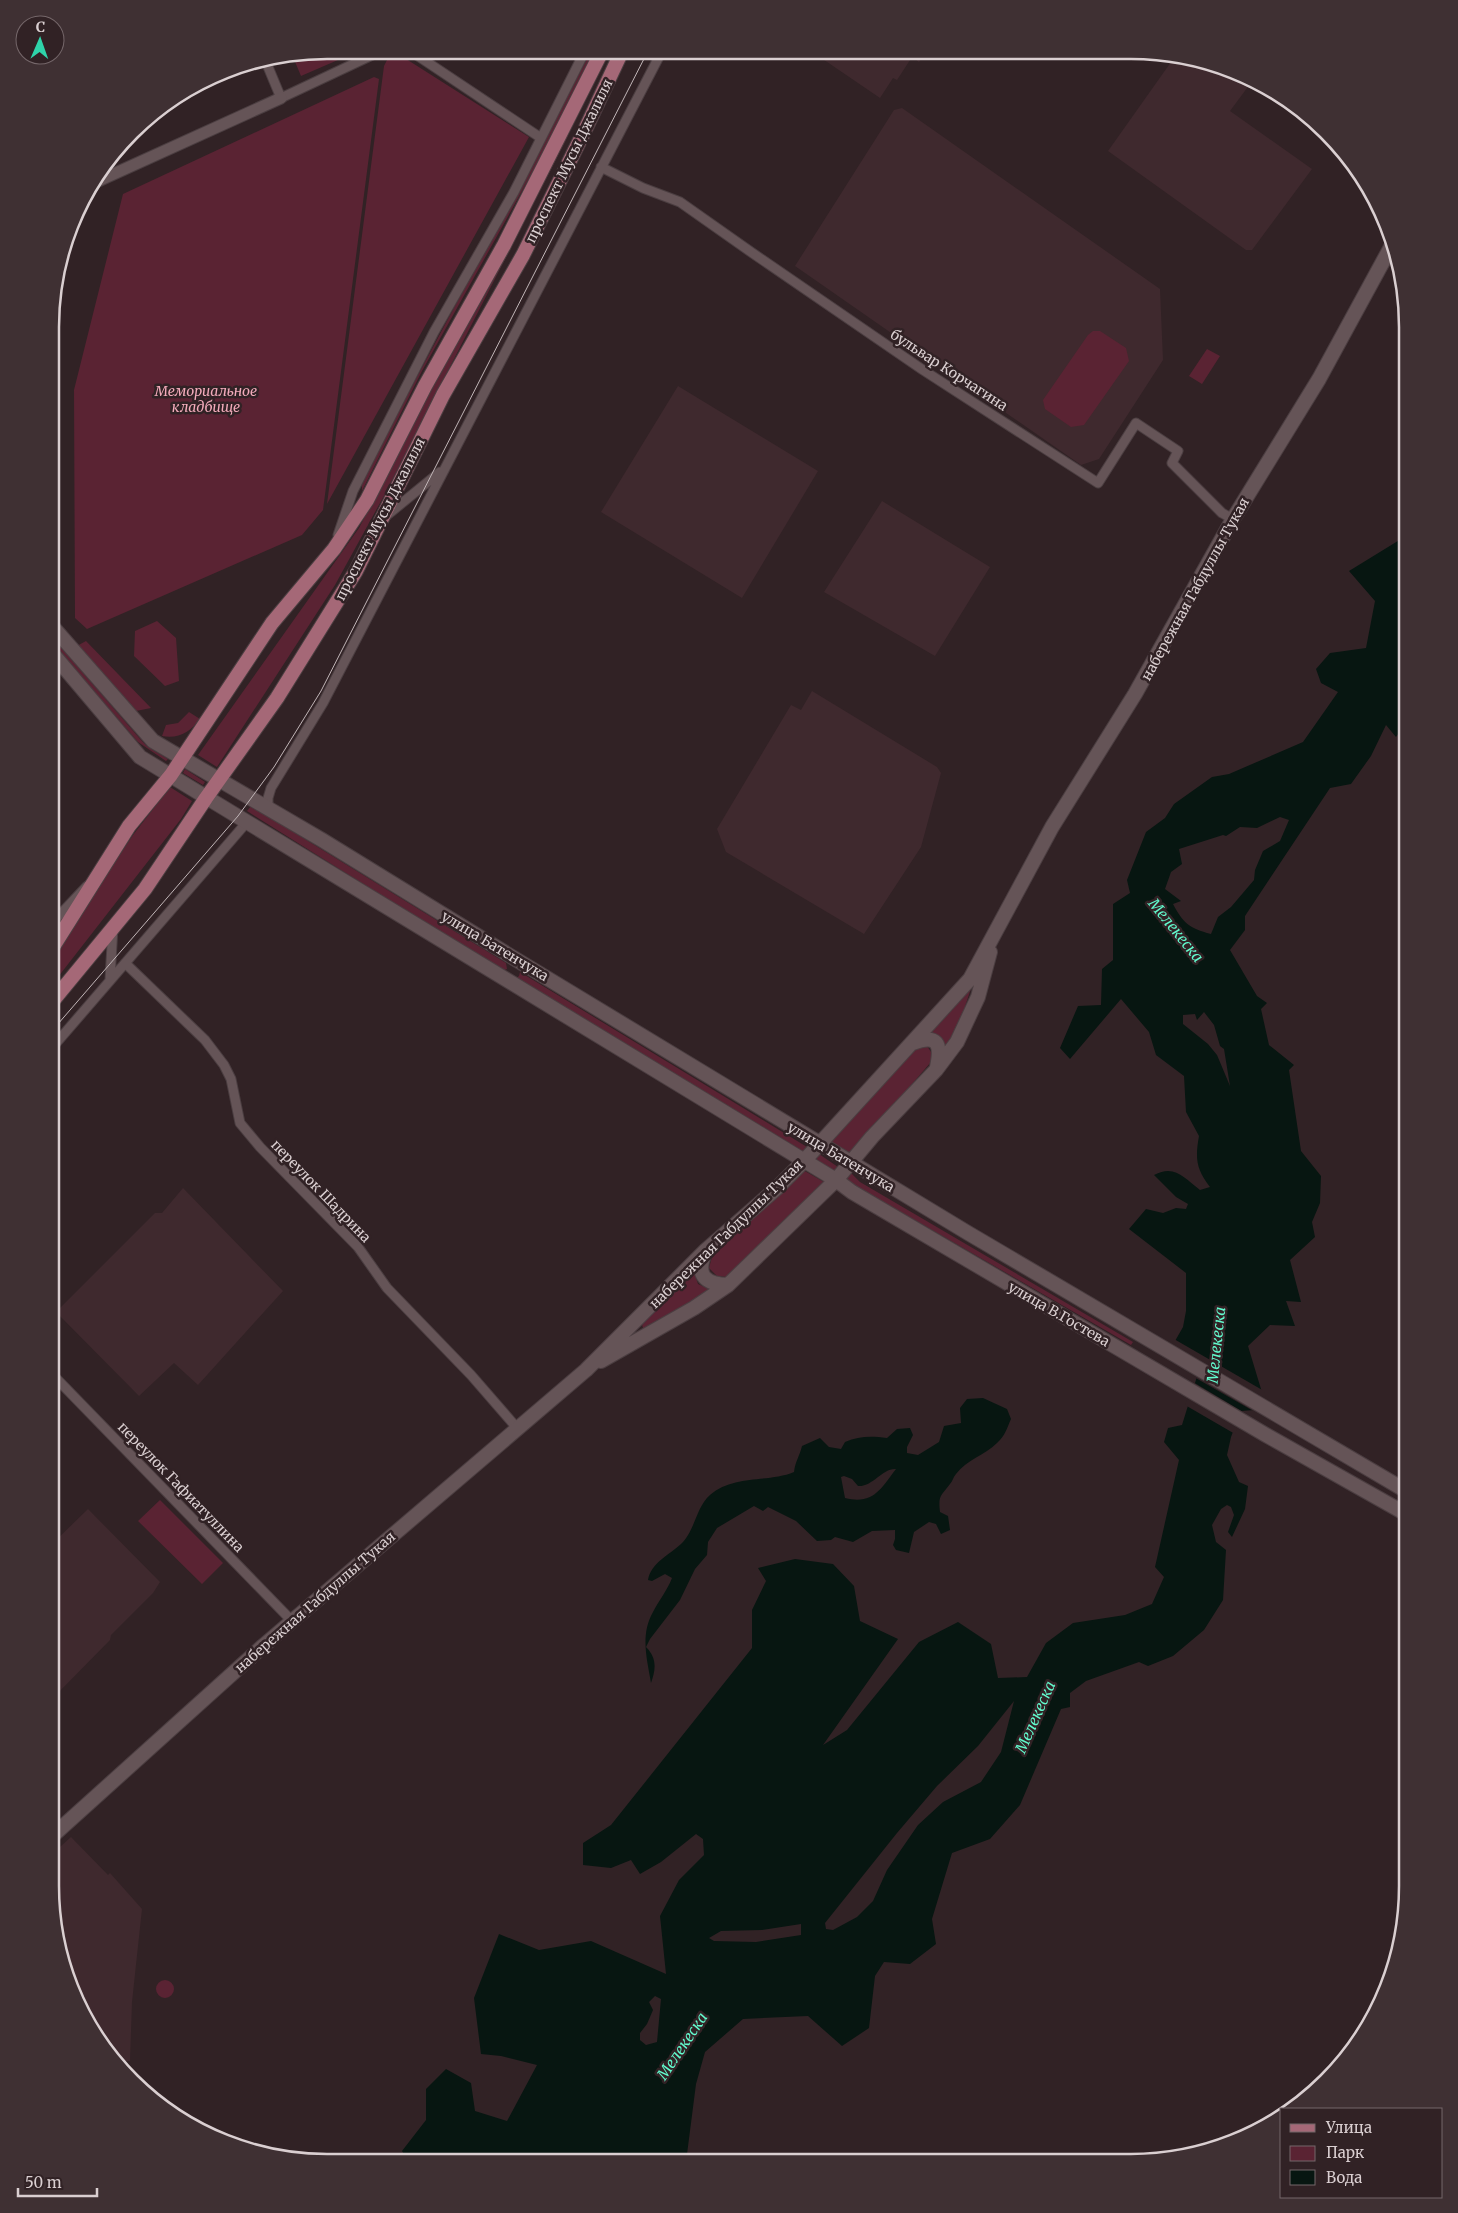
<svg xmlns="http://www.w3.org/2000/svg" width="1458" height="2213" font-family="Merriweather,serif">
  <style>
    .built { fill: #3f292e }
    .green { fill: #5a2333 }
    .water { fill: #071611; fill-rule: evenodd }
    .pier { fill: #312225 }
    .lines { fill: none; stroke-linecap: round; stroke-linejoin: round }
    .minor-casing { stroke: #4b3e41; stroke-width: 11 }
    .tertiary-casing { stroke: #4b3e41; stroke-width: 13 }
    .secondary-casing { stroke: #4b3e41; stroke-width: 16 }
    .primary-casing { stroke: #4b3e41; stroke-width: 16 }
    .minor { stroke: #655457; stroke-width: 9 }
    .tertiary { stroke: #655457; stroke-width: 11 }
    .secondary { stroke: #655457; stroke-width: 14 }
    .primary { stroke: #a56877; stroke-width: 14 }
    .tram { stroke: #c1b6b8; stroke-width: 1 }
    .labels { text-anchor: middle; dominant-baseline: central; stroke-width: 5; stroke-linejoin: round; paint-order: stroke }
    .street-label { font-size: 14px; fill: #dacfd1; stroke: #312225 }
    .park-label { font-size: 14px; font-style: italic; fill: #f3abbb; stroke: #312225 }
    .water-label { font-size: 15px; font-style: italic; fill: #62fbce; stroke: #312225 }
    .rim { fill: none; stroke: #dacfd1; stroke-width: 2.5 }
  </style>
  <rect width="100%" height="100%" fill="#312225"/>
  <path class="built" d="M811,51L925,52H926L919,62L912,57L897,80L893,78L880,98Z
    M1176,55L1237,71L1253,80L1230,111L1312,169L1252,250H1246L1108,151Z
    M902,108L1160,289L1163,360L1099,459L1081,465L795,266L894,110Z
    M678,386L818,471L742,598L601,512Z
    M882,501L990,567L935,656L824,592Z
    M812,691L937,767L941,773L921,847L864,934L726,852L717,829L791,705L801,710Z
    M183,1188L283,1291L198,1385L174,1363L139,1396L56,1312L155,1213H162Z
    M88,1509L160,1582L153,1593L111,1635L110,1640L54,1697L50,1694V1546Z
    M71,1837L108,1875L110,1873L142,1909L132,2002L130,2061H124L119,2066L107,2055L71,1992L50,1886V1856Z"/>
  <path class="green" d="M327,50H361L301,76L293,57Z
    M392,50L529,137L327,504L384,66Z
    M591,51H594L546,148L422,371L362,491V483C435,338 517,196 591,51Z
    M374,77L379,79L323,510L302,535L87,629L75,618L74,390L123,194Z
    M564,134L568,136L385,494L335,585L217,767L198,755L359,528Z
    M1093,331H1100L1126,348L1129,361L1084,425L1071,427L1045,409L1043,400L1088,335Z
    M1207,349L1220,356L1202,384L1189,376Z
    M157,621L176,638L179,681L165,686L134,656L135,631Z
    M52,637L141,740L148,747L168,759L166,761L138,742L52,643Z
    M86,641L151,708L131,712L75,647Z
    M189,712L200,719C190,732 179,739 162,736L166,725L178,723Z
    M185,769L205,782L203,785L183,773Z
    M170,787L192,801L181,819L51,986V964L102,881L133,835Z
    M251,806L506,963L507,969L502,971L247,811Z
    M520,972L807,1147L802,1152L515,979L519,976Z
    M974,979L962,1016L945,1050L927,1034L950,1011Z
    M927,1046L931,1052V1062L849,1157L828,1143L916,1047Z
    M819,1154L838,1167L834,1172L814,1159Z
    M803,1170L824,1182L727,1277L717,1276L709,1268L712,1257Z
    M851,1173L860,1182L1133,1342L1131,1345L856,1186L845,1179Z
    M694,1272L698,1284L711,1290L645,1329L643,1328L641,1321Z
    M160,1500L223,1563L202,1584L138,1521Z
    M156 1989a9 9 0 1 1 18 0a9 9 0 1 1-18 0Z"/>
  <path class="water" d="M1408,530V694L1405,699C1415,712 1404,726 1396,737L1386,725L1371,756L1351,784L1330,788L1245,916V930L1230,950L1257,996L1267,1003L1261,1009L1269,1045L1294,1065L1289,1070L1301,1151L1321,1176L1320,1203L1312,1222L1315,1237L1290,1260L1301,1302L1286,1301L1295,1326L1270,1325L1248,1346L1267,1409L1241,1411L1231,1437L1227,1455L1239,1482L1248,1486L1245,1509L1232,1537L1228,1532L1234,1515L1231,1507L1227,1505L1221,1509L1212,1525L1216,1542L1226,1550L1223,1600L1204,1630L1173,1656L1148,1666L1139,1662L1086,1681L1070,1693V1707L1061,1709L1020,1805L990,1839L952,1853L932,1919L936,1944L910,1964L884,1962L875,1976L869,2028L842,2046L808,2016L743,2019L705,2052L696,2084L686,2162L408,2161L402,2151L426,2120V2089L446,2069L471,2083L475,2111L507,2121L537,2065L501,2056L481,2054L474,1998L499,1934L539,1950L591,1941L666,1974L660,1916L679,1880L704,1855L703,1839L696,1834L661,1862L640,1874L631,1860L611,1868L583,1865V1843L611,1825L752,1648V1610L766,1581L758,1568L795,1559L833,1564L854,1586L860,1621L898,1639L823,1745L847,1730L919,1642L958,1622L991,1644L998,1678L1027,1677L1046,1643L1073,1623L1125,1615L1152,1604L1164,1577L1155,1567L1179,1460L1164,1442L1168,1428L1182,1425L1199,1370L1167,1355L1183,1327L1186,1311V1273L1129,1229L1146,1209L1163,1213L1176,1208L1186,1209L1188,1204L1176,1197L1154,1175C1175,1164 1184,1178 1200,1190L1210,1187C1196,1169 1195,1158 1199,1136L1186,1112L1184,1076L1156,1055L1149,1032L1121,999L1070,1059L1060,1048L1078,1006L1101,1005L1102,969L1113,960V904L1130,893L1127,880L1146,832L1165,818L1174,804L1212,777L1229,774L1303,742L1338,692L1321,683L1316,669L1330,653L1366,648L1375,601L1349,571L1406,536ZM1280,817L1289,820L1280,841L1263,851L1255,870L1254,880L1231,907L1218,917L1211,934C1189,928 1183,923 1173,904L1181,901L1165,889L1171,872L1182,864L1179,849L1223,835L1226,836L1240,827L1257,828ZM1204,1012L1214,1025L1220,1046L1224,1049L1230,1086L1217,1055L1208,1044L1183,1024V1015L1195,1014L1197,1020ZM1014,1701L1001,1752L981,1782L943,1802L918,1825L887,1870L873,1901L857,1917L833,1930L826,1929L825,1923L897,1833L937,1786L978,1746ZM801,1924V1935L756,1942L714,1941L709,1938L721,1931L762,1930ZM655,1996L661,1999L657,2042L646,2045L640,2040V2033L647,2024L653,2010L649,2002Z
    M983,1398L1007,1409L1011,1419C1007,1428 1005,1436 997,1443C985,1455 966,1460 956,1474C953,1477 953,1481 950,1484C941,1496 938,1495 940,1512L948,1516L950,1530L941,1534L936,1524L929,1522L914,1532L909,1553L896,1550L893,1545L895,1539V1530L872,1531L853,1542L835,1537L831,1540L817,1541L796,1521L768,1507L763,1511L754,1506L717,1528L708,1542L707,1555L695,1569L680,1600L650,1639L646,1647C657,1658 656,1669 651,1683C647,1659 640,1635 653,1612C659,1600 667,1591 672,1578L665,1574L652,1581L648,1580C651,1563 669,1555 681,1544C695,1531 696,1507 710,1495C734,1474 768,1483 794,1472C795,1462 800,1455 802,1446L820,1438L829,1447L841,1449L845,1442C859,1436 871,1436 887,1438L897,1429L910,1428L913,1435L907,1447V1453L918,1455L939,1442L944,1426L961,1423L960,1408L967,1399ZM896,1469C881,1489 873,1505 845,1498L841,1477L844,1476L852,1479L858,1486C873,1487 882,1468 896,1469Z"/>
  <path class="pier" d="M1174,1339L1264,1391L1269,1408L1267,1412H1255L1194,1377L1196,1371L1165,1357V1354Z
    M1193,1382L1245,1413H1243L1235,1434L1185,1405Z"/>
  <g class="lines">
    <g class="minor-casing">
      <path id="minor" d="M409,50L541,138
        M266,62L281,98L383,50
        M601,167L643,188L680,202L751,252L923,370L1098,483L1136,423L1178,451L1172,463L1222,513L1233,519
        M386,516L440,472
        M338,535L353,491L434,332L514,192L585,51
        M268,808V798L271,788L323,703L662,51
        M51,924L87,886
        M125,963L205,1040L224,1065L231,1079L240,1123L260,1147L358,1247L387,1288L471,1375L517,1428
        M110,979L113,927
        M51,1049L247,822
        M51,1373L292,1621"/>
    </g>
    <g class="tertiary-casing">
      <path id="tertiary" d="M96,182L281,98"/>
    </g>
    <g class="secondary-casing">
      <path id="secondary" d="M52,626L153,741L322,840L512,957L968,1233L1408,1492
        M52,653L140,757L836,1180L852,1192L1266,1435L1408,1515
        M913,1043C937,1034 942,1043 937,1067
        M705,1253C695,1276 706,1284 728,1285
        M601,1361L694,1308L728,1285L836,1180L872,1137L936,1070L957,1042L978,997L990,952
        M50,1838L263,1646L586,1370L706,1250L777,1188L803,1162L970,979L1052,827L1135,694L1233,519L1319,379L1392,245"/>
    </g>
    <g class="primary-casing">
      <path id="primary" d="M51,950L129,826L171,775L272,623L334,549L367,500L425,386L504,245L602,51
        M51,1003L145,889L206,798L277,698L356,571L443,395L523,255L584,132L622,51"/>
    </g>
    <use href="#minor" class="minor"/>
    <use href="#tertiary" class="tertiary"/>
    <use href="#secondary" class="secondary"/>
    <use href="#primary" class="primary"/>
    <path class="tram" d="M51,1032L238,816L274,767L321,691L648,51"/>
  </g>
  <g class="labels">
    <g class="street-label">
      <text transform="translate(569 161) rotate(-64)">проспект Мусы Джалиля</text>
      <text transform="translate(949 370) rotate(33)">бульвар Корчагина</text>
      <text transform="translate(380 519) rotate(-63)">проспект Мусы Джалиля</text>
      <text transform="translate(1195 589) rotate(-61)">набережная Габдуллы Тукая</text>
      <text transform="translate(495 946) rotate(31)">улица Батенчука</text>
      <text transform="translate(841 1157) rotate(31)">улица Батенчука</text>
      <text transform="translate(321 1191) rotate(46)">переулок Шадрина</text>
      <text transform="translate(726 1234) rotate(-44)">набережная Габдуллы Тукая</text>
      <text transform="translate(1059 1314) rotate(30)">улица В.Гостева</text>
      <text transform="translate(181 1487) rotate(46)">переулок Гафиатуллина</text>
      <text transform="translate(315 1602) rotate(-41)">набережная Габдуллы Тукая</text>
    </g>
    <g class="park-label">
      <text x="206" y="391">Мемориальное<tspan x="206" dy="16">кладбище</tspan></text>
    </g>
    <g class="water-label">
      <text transform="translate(1176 930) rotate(51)">Мелекеска</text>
      <text transform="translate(1216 1345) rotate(-84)">Мелекеска</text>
      <text transform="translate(1035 1717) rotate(-66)">Мелекеска</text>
      <text transform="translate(682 2046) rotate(-56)">Мелекеска</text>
    </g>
  </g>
  <path d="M0 0H1458V2213H0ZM327 59H1131A268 268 0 0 1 1399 327V1886A268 268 0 0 1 1131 2154H327A268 268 0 0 1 59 1886V327A268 268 0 0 1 327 59Z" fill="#3f3033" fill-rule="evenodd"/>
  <path class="rim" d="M327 59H1131A268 268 0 0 1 1399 327V1886A268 268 0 0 1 1131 2154H327A268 268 0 0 1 59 1886V327A268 268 0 0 1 327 59Z"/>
  <rect x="1280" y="2108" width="162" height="90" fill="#312225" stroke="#75676a"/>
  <rect x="1290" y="2124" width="25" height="8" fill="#a56877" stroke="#75676a"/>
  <text x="1326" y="2133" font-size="15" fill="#dacfd1">Улица</text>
  <rect x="1290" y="2146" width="25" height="15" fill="#5a2333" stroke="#75676a"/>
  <text x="1326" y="2158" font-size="15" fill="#dacfd1">Парк</text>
  <rect x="1290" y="2170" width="25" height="15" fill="#071611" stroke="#75676a"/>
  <text x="1326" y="2183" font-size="15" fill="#dacfd1">Вода</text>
  <g transform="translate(40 40) rotate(2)"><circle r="24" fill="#312225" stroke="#75676a"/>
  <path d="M0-4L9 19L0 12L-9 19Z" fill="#2fd4aa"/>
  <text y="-8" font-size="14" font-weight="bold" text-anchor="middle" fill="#dacfd1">С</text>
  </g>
  <path d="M18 2188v8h79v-8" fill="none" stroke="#dacfd1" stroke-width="2.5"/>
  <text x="25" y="2188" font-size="15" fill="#dacfd1" stroke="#312225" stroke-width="4" paint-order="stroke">50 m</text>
</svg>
